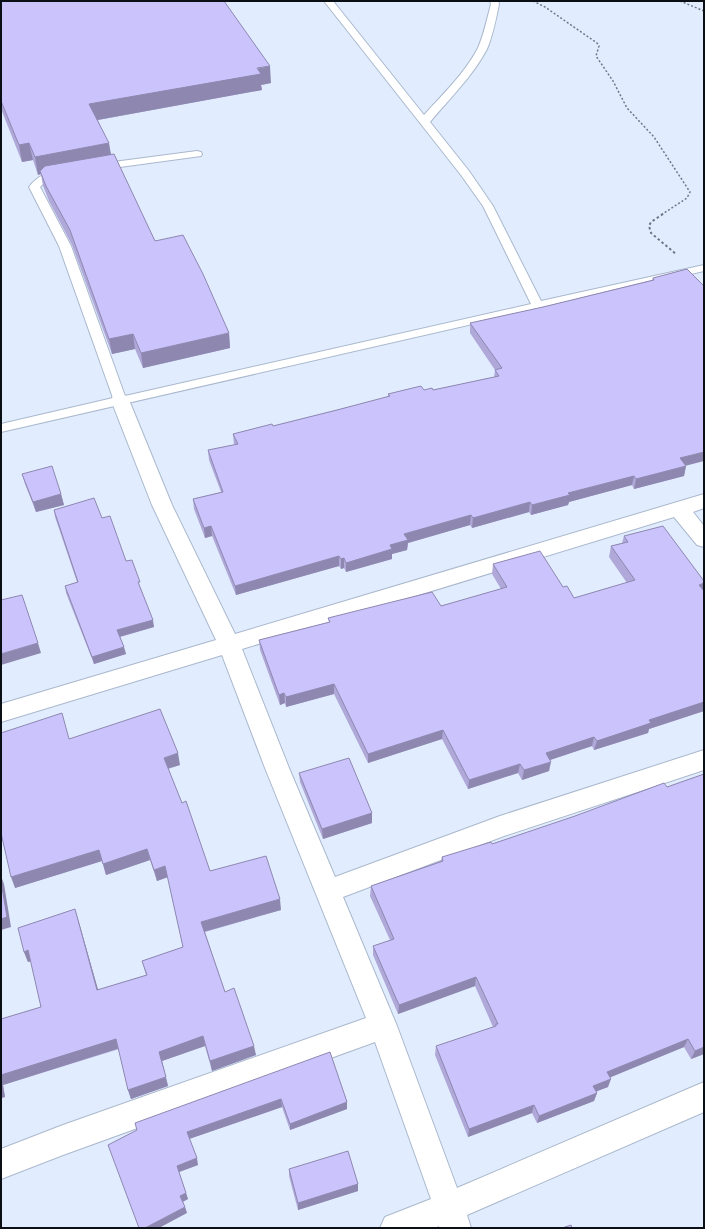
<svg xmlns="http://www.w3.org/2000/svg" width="705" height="1229" font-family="Overpass,sans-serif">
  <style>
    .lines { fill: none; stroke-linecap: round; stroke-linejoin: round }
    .service-casing { stroke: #aab8cd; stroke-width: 2 }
    .minor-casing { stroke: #aab8cd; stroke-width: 2 }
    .path-far1 { stroke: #6f7784; stroke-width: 1.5; stroke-dasharray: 2 2; stroke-linecap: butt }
    .path { stroke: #6f7784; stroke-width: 2; stroke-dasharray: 2.5 2.5; stroke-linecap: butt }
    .service { fill: #fff; fill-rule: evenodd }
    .minor { fill: #fff; fill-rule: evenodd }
    .wall { fill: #afa8d9 }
    .shaded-wall { fill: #8e88b0 }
    .building { fill: #cbc3fc; stroke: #8e88b0 }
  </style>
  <rect width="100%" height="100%" fill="#e1edff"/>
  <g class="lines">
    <g class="service-casing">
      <path id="service" d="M324,1H333L424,115C443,94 465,73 478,48C484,34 487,19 491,4L490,1H498L499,4C496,19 493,35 487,49C473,76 449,99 430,122L469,171L493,206L541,301L704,265V271L1,432V424L113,398L59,246L29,187C39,174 46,174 61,171L66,174L65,176L47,180L40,187L71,246L125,396L531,304L483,206L461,175Z
        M197,151L201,152L202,154L201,156L98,170L93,167L98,164Z"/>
    </g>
    <g class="minor-casing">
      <path id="minor" d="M120,394L127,396L129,400L172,505L235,634L704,494V508L693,512L704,526V547L697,545L674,517L242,649L289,768L335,877L500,816L704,750V770L504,836L343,897L397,1026L457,1188L704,1082V1112L467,1215L471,1228H439V1226L435,1228H380L385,1217L431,1199L375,1042L63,1155L1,1179V1149L63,1125L366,1018L265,768L222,655L1,722V704L216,640L152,505L111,400L113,396Z"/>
    </g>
    <path class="path-far1" d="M533,1L545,7L597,43L599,46L596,56L613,81L627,108L654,137L690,192L687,198L661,215
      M680,1L704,11"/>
    <path class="path" d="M663,214L651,222L649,226L651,233L676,254"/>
    <use href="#service" class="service"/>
    <use href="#minor" class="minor"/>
  </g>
  <path class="wall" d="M1,1L271,83L261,85L262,90L98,120L111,154L155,241L229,333L230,348L143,368L135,349L112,354L72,245L49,201L43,186L41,174L38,175L33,160L22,162L1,109Z
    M687,269L686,466L684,476L634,489L632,485L569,502L568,505L531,515L529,512L472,528L470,525L408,543L407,550L392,554V559L346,572L344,568L341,569L339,566L236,595L212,536L205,538L194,509L193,499L221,492L209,460L208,450L234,445L233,434L273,426L388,397V394L424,390H433L494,377L495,370L470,333V323L543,307L652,280L653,278Z
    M22,474L61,494L64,505L36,512L25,484Z
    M54,510L102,518L126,561L141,589L154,627L120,637L126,654L94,664L66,593L65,586L77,582L55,517Z
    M624,536L703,590L704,591V711L649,729L648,733L594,750L592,746L550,760L549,771L522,780L518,773L468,789L442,739L368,763L334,694L286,707L285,703L280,705L260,650L259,640L329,622L328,618L441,606L501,589L492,574L493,564L563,587L574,598L627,583L609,557L611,546L622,543Z
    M69,739L180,765L168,769L210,871L281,910L205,932L225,992L256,1055L212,1071L205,1046L162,1061L168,1086L131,1099L128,1090L119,1049L3,1085L5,1097L1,1098V1019L41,1007L31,961L28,962L24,952L78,919L98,990L146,975L142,961L183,947L168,877L157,881L150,860L106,875L102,861L15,888Z
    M299,773L372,813V823L323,839L300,782Z
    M704,774V1054L691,1059L684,1047L610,1077L608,1087L596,1091L597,1093L594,1101L537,1123L532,1113L468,1137L435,1055L436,1046L493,1027L475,986L398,1014L373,955V946L390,940L370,896L371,886L441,861L442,857L492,844L667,787Z
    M330,1052L347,1102V1109L290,1130L282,1107L189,1139L198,1165L179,1172L188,1199L183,1202L187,1213L108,1145Z
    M289,1169L358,1184V1191L298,1210L289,1176Z"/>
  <path class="shaded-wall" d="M270,66L271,83L261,85L262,90L92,121L89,104Z
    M29,143L33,160L22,162L19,145Z
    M109,143L112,160L40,171L41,174L38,175L35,157Z
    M229,333L230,348L143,368L141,353Z
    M133,334L135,349L112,354L109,339Z
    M704,452V461L677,468L680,458Z
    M686,466L684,476L634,489L636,479Z
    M634,476L632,485L569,502L568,505L531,515L532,505L568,493Z
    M61,494L64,505L36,512L33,502Z
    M530,502L529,512L472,528L473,518Z
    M471,515L470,525L408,543L407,550L392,554V559L346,572V563L390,545L404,534Z
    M211,526L212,536L205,538L204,528Z
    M339,556V566L236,595L235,586Z
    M344,558V568L341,569V559Z
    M704,583V587L702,593L699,585Z
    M153,620L154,627L119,637L117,630Z
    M38,643L41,653L1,665V654Z
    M124,647L126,654L94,664L92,657Z
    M334,684V694L286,707V697Z
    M284,693L285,703L280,705L279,695Z
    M704,702V711L649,729L648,733L594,750L597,741L649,720Z
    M443,730L442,739L368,763V754Z
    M594,737L592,746L544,762L546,753Z
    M178,753L180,765L166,769L164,758Z
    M551,762L549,771L522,780L524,770Z
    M520,764L518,773L468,789L469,780Z
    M372,813V823L323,839L322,829Z
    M147,849L150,860L106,875L103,864Z
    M99,850L102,861L15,888L11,877Z
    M165,866L168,877L157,881L154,870Z
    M1,876L4,884L11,927L1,930Z
    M280,899L281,910L203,932L201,922Z
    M75,909L78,919L101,1000L97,990Z
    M28,950L32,961L28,962L24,952Z
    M476,977L475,986L398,1014L399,1005Z
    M203,1036L205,1046L162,1061L168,1086L131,1099L128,1090L159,1052Z
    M116,1039L120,1048L3,1085L5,1097L1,1098V1075Z
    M688,1039L684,1047L604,1080L607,1072Z
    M254,1046L256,1055L212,1071L210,1061Z
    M704,1047V1054L691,1059L695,1051Z
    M611,1079L608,1087L590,1094L593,1086Z
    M597,1093L594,1101L537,1123L539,1116Z
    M281,1099L282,1107L189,1139L187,1132Z
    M347,1102V1109L290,1130V1124Z
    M534,1105L532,1113L468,1137L469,1129Z
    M197,1158L198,1165L179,1172L177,1166Z
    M358,1184V1191L298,1210V1203Z
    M186,1193L188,1199L182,1202L180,1196Z
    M185,1207L187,1213L159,1228H145Z"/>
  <path class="building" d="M1,1H224L270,66L257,68L261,74L89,104L109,143L35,157L29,143L19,145L1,101Z
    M114,154L155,241L183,235L203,274L229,333L141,353L133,334L109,339L70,230L46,186L40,171L45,166Z
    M687,269L704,286V452L680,458L686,466L636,479L634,476L568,493L570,495L532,505L530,502L473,518L471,515L404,534L408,540L390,545L392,549L346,563L344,558L341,559L339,556L235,586L211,526L204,528L193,499L223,492L208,450L238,444L233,434L272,424L273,426L337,410L390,396L388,394L421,386L424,390L432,388L433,390L499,376L495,370L502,368L470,323L543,307L654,280L653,278Z
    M52,466L61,494L33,502L22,474Z
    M94,498L102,518L110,516L126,561L132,560L140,582H138L153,620L117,630L124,647L92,657L65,586L78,582L54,510Z
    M663,526L704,581V583L699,585L704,591V702L649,720L651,723L597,741L594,737L546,753L551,762L524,770L520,764L469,780L443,730L368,754L334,684L286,697L284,693L279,695L259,640L330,622L328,618L432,592L441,606L507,587L493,564L540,551L563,587L567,586L574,598L635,580L611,546L628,542L624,536Z
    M22,595L38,643L1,654V600Z
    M160,709L178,753L164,758L182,803L186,801L210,871L266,856L280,899L201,922L225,992L234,988L254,1046L210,1061L203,1036L159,1052L166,1077L128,1090L116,1039L1,1075V1019L41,1007L28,950L24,952L18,928L75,909L97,990L147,975L142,961L183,947L165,866L154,870L147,849L103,864L99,850L11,877L1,833V733L62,713L69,739Z
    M349,758L372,813L322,829L299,773Z
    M704,774V1047L695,1051L688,1039L607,1072L611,1079L593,1086L597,1093L539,1116L534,1105L469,1129L436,1046L496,1026V1024H498L476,977L399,1005L373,946L394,939L371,886L443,861L442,857L491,842L492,844L575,816L664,783L667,787Z
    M1,881L7,917L1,919Z
    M330,1052L347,1102L290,1124L281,1099L187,1132L197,1158L177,1166L186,1193L180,1196L185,1207L145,1228H139L108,1145L137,1130L135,1123Z
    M348,1151L358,1184L298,1203L289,1169Z
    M571,1225L572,1228H562Z"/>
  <rect width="705" height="1229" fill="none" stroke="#0a0f16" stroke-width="4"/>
</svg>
